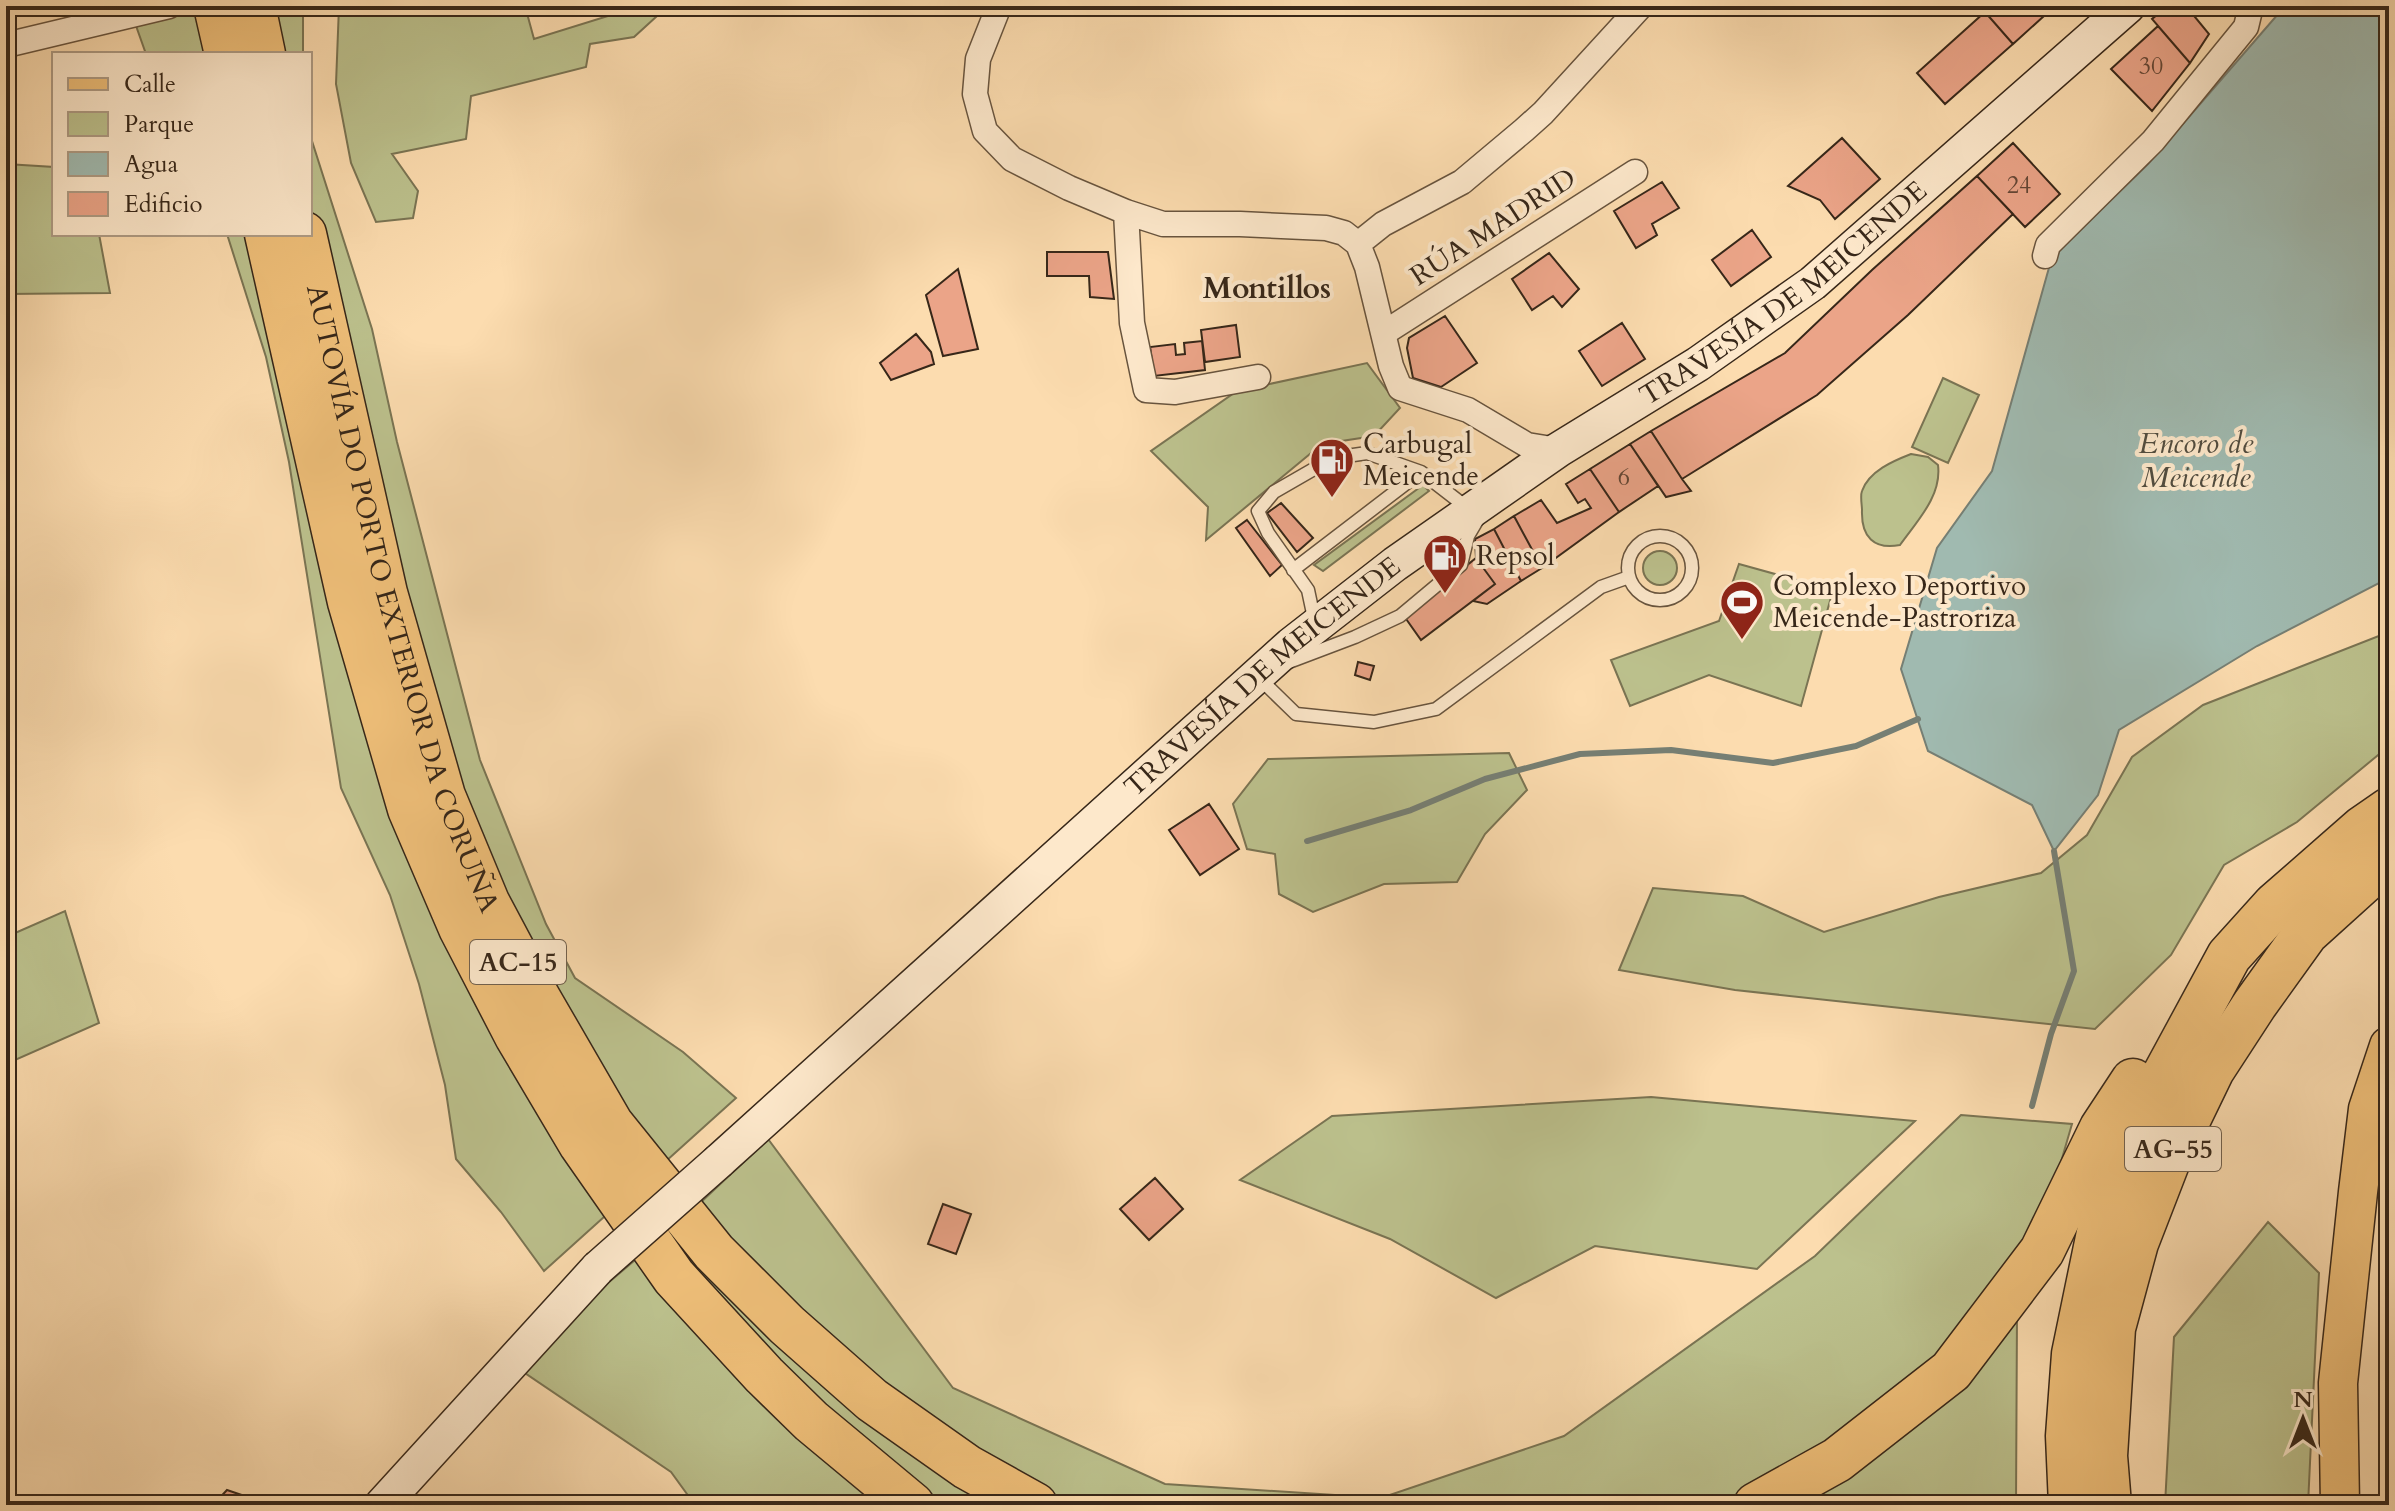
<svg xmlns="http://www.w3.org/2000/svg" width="2395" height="1511" font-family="Cardo,serif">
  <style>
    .green { fill: #bcc18d; stroke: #7a7453; stroke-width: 2 }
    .water { fill: #a0bab0; stroke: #767f74; stroke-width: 2 }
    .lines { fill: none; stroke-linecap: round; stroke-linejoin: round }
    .stream { stroke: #767f74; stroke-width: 6 }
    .building { fill: #eba488; stroke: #372719; stroke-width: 2 }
    .lane-casing { stroke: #68543e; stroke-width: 15 }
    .street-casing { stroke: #68543e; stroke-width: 27 }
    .secondary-casing { stroke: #372719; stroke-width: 37 }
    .primary-casing { stroke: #372719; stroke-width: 41 }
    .highway-casing { stroke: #372719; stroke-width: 47 }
    .lane { stroke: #fde8cb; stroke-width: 12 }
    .street { stroke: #fde8cb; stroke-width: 24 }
    .secondary { stroke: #fde8cb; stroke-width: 34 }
    .primary { stroke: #eebe78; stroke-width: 38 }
    .highway { stroke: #eebe78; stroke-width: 44 }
    .secondary-bridge-casing { stroke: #372719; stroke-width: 37; stroke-linecap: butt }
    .secondary-bridge { stroke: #fde8cb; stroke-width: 34 }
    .labels { text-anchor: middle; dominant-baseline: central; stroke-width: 8; stroke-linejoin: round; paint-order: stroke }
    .number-label { font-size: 24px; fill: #644635 }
    .shield { fill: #fde8cb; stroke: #72614e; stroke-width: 2 }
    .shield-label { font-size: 26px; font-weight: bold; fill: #372719 }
    .street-label { font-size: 28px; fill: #372719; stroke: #fde8cb }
    .poi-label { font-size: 28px; fill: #372719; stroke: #fde8cb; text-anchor: start }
    .neighbourhood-label { font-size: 30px; font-weight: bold; fill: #372719; stroke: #fde8cb }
    .water-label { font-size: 30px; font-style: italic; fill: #514c3f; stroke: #fde8cb }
  </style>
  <rect width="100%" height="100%" fill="#fcdcaf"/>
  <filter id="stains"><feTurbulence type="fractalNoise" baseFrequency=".0025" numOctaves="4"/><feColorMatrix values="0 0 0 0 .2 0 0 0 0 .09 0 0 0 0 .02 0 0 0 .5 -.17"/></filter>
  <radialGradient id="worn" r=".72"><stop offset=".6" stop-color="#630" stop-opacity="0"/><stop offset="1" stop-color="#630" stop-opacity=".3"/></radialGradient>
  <path class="green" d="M129,6H303V54H146Z
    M339,6H525L534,39L608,16L609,6H668L634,37L590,44L586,67L471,96L466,139L392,154L418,191L413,218L376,222L351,163L336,84Z
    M310,121L312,141L372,329L397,442L480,760L546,924L575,978L683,1052L736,1098L544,1271L501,1212L456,1159L445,1085L419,984L390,895L341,788L289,462L266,357L227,234H310Z
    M6,164L54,167V234H99L110,293L6,294Z
    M1367,363L1400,408L1374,436L1322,444L1206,540L1208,507L1151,451L1237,391Z
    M1943,378L1979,395L1948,463L1912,447Z
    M1911,454L1928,457L1938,465C1942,496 1917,521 1900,545C1874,550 1861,537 1862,510C1862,505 1860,496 1862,491C1869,471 1893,461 1911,454Z
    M1423,485L1429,491L1323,571L1314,565Z
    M1643 568a17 17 0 1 1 34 0a17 17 0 1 1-34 0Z
    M1739,564L1833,590L1801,706L1709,675L1630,706L1611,660L1719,621Z
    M2389,632V746L2297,822L2224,865L2171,955L2095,1029L1735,990L1619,970L1653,888L1743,896L1824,932L1939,897L2041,873L2087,835L2132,757L2203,705Z
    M1509,753L1527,790L1485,834L1457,882L1384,884L1313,912L1279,894L1275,854L1247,849L1233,804L1268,759Z
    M65,911L99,1023L6,1064V937Z
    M1651,1097L1915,1121L1757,1269L1595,1246L1496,1298L1390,1239L1240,1180L1332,1116Z
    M1961,1115L2072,1124L2017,1313L2016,1505H695L671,1472L522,1371L608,1283L682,1220L768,1139L953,1388L1165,1484L1381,1498L1564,1436L1815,1256Z
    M2268,1222L2319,1273L2308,1505H2165L2174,1337Z"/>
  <path class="water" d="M2285,6H2389V578L2257,646L2119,730L2098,795L2054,851L2032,805L1928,751L1901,669L1937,548L1992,471L2052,257L2148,164Z"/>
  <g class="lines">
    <path class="stream" d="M1307,841L1411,810L1485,779L1580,754L1671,750L1773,763L1856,746L1918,719
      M2032,1106L2051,1034L2074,971L2054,851"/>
  </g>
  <path class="building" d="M1992,6H2055L2013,44L1985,12Z
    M2168,6H2186L2209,34L2190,63L2152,19Z
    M1985,12L2013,44L1945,104L1917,73Z
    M2158,26L2190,63L2152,111L2111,69Z
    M1842,138L1880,179L1835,219L1820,200L1788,186Z
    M2013,143L2060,194L2025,227L1977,176Z
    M1977,176L2013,214L1908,315L1817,395L1682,479L1651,431L1785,353L1872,270Z
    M1662,182L1679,208L1652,224L1657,235L1636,248L1614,211Z
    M1752,230L1771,257L1731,286L1712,260Z
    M1047,252H1108L1114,299L1090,297L1089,276H1047Z
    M1549,253L1579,289L1562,307L1553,296L1532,310L1512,279Z
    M958,269L978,349L943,356L926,295Z
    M1445,316L1477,363L1441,387L1413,378L1407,348L1409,338Z
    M1622,323L1645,359L1602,386L1579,351Z
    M1236,325L1240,357L1205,362L1201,330Z
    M916,334L931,352L934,364L891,380L880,363Z
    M1202,341L1205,370L1154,376L1150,347L1175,344L1176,355L1185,354L1184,343Z
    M1651,431L1682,479L1691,491L1666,497L1630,444Z
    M1630,444L1658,486L1619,512L1590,469Z
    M1590,469L1619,512L1542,568L1514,516L1541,500L1557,523L1591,508L1585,499L1578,503L1566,484Z
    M1281,503L1313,538L1297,552L1267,513Z
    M1514,516L1542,568L1521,581L1494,529Z
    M1247,520L1282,565L1270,576L1236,528Z
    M1494,529L1521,581L1487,604L1473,601L1495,584L1476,558L1475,539Z
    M1476,558L1495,584L1421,640L1404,616Z
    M1358,662L1374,666L1370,680L1355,675Z
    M1209,804L1239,849L1200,875L1169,830Z
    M1155,1178L1183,1209L1149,1240L1120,1209Z
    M943,1204L971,1214L956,1254L928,1244Z
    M227,1490L268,1504L269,1505H213Z"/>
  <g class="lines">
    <g class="lane-casing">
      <path id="lane" d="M1628 568a32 32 0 1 1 64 0a32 32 0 1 1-64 0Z
        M1293,570L1421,472
        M1315,623L1308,590L1268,533L1258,511L1274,492L1333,458L1367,453L1421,472L1470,510
        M1289,662L1355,637L1400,616L1461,565L1468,536L1478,519
        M1258,677L1296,714L1374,722L1436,709L1601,587L1629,577"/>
    </g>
    <g class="street-casing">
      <path id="street" d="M999,6L978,59L975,94L985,131L1012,159L1069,188L1126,212L1163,224H1240L1326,228L1344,233L1358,244L1367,267L1391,366L1400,388L1468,410L1527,445L1558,450
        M6,45L169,6
        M1126,212L1132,323L1146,390L1175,392L1258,377
        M1358,244L1383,224L1462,182L1524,130L1543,113L1641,6
        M2045,256L2048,245L2153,141L2246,27L2251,6
        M1384,333L1635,172"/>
    </g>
    <g class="secondary-casing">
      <g id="secondary">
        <path id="s1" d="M719,1161L1291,645L1395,564L1558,450L1698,364L1813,283L2128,6"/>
        <path d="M382,1505L598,1268"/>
      </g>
    </g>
    <g class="primary-casing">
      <path id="primary" d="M2340,1505L2338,1383L2358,1192L2368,1109L2389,1046"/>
    </g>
    <g class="highway-casing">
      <g id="highway">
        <path d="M216,6L227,54"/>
        <path d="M253,6L263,54"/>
        <path d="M267,234L350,602L410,809L461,928L517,1036L581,1144L674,1277L764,1375L811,1421L912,1505"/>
        <path id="s2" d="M304,234L385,593L443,796L487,902L538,998L611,1124L714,1252L787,1325L872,1400L967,1467L1035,1505"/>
        <path d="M1756,1505L1837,1460L1951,1371L2042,1251L2102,1128L2133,1081"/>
        <path d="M2071,1505L2068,1436L2074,1354L2101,1223L2132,1135L2229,956L2275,905L2363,828L2389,810"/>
        <path d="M2109,1505L2105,1456L2113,1328L2136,1243L2167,1163L2212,1070L2255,1004L2306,933L2389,858"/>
      </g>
    </g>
    <use href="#lane" class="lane"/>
    <use href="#street" class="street"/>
    <use href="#secondary" class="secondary"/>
    <use href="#primary" class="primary"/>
    <use href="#highway" class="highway"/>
    <g class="secondary-bridge-casing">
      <path id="secondary-bridge" d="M598,1268L719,1161"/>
    </g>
    <use href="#secondary-bridge" class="secondary-bridge"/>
  </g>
  <defs>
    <g id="fuel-pin" transform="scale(2.3)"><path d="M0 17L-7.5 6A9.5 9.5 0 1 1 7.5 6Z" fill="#8f2418" stroke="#fde8cb"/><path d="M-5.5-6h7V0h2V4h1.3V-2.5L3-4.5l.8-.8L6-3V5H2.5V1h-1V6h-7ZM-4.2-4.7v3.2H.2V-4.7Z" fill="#fff"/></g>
    <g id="stadium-pin" transform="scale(2.3)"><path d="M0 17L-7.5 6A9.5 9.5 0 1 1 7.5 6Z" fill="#8f2418" stroke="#fde8cb"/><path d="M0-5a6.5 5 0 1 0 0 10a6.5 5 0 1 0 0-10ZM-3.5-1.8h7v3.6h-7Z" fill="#fff"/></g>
  </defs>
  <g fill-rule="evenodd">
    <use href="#fuel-pin" x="1332" y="460"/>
    <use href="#fuel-pin" x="1445" y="556"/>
    <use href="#stadium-pin" x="1742" y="602"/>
  </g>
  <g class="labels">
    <g class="number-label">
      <text x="2151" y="66">30</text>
      <text x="2019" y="185">24</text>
      <text x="1624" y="477">6</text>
    </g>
    <g class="shield">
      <rect x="470" y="940" width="96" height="44" rx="6"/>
      <rect x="2125" y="1127" width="96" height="44" rx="6"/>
    </g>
    <g class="shield-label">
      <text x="518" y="962">AC-15</text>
      <text x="2173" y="1149">AG-55</text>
    </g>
    <g class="street-label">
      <text transform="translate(1493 227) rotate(-33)">RÚA MADRID</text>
      <text stroke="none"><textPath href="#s1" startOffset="1376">TRAVESÍA DE MEICENDE</textPath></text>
      <text stroke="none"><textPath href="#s2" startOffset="378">AUTOVÍA DO PORTO EXTERIOR DA CORUÑA</textPath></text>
      <text stroke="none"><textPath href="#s1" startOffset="728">TRAVESÍA DE MEICENDE</textPath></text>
    </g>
    <g class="poi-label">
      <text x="1363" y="444">Carbugal<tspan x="1363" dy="32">Meicende</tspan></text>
      <text x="1476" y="556">Repsol</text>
      <text x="1773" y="586">Complexo Deportivo<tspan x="1773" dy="32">Meicende-Pastroriza</tspan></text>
    </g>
    <g class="neighbourhood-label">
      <text x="1267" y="288">Montillos</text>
    </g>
    <g class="water-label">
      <text x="2196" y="443">Encoro de<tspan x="2196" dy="34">Meicende</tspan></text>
    </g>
  </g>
  <rect width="2395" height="1511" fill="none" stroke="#fcdcaf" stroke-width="32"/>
  <rect x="8" y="8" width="2379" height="1495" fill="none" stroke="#372719" stroke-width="4"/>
  <rect x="16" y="16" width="2363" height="1479" fill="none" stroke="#372719" stroke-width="2"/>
  <rect x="52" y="52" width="260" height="184" fill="#fde8cb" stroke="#ae9b84" stroke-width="2"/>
  <rect x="68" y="78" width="40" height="12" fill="#eebe78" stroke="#ae9b84" stroke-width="2"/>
  <text x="124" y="92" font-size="24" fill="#372719">Calle</text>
  <rect x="68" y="112" width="40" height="24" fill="#bcc18d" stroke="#ae9b84" stroke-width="2"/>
  <text x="124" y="132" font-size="24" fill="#372719">Parque</text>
  <rect x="68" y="152" width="40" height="24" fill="#a0bab0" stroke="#ae9b84" stroke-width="2"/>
  <text x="124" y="172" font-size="24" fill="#372719">Agua</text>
  <rect x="68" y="192" width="40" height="24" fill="#eba488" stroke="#ae9b84" stroke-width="2"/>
  <text x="124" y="212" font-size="24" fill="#372719">Edificio</text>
  <g transform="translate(2303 1419)" stroke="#fde8cb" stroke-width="6" paint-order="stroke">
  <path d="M0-6L14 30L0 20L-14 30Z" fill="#372719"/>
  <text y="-12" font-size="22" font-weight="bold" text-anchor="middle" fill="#372719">N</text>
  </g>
  <rect width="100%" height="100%" filter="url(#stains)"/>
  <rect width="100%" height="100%" fill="url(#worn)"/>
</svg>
